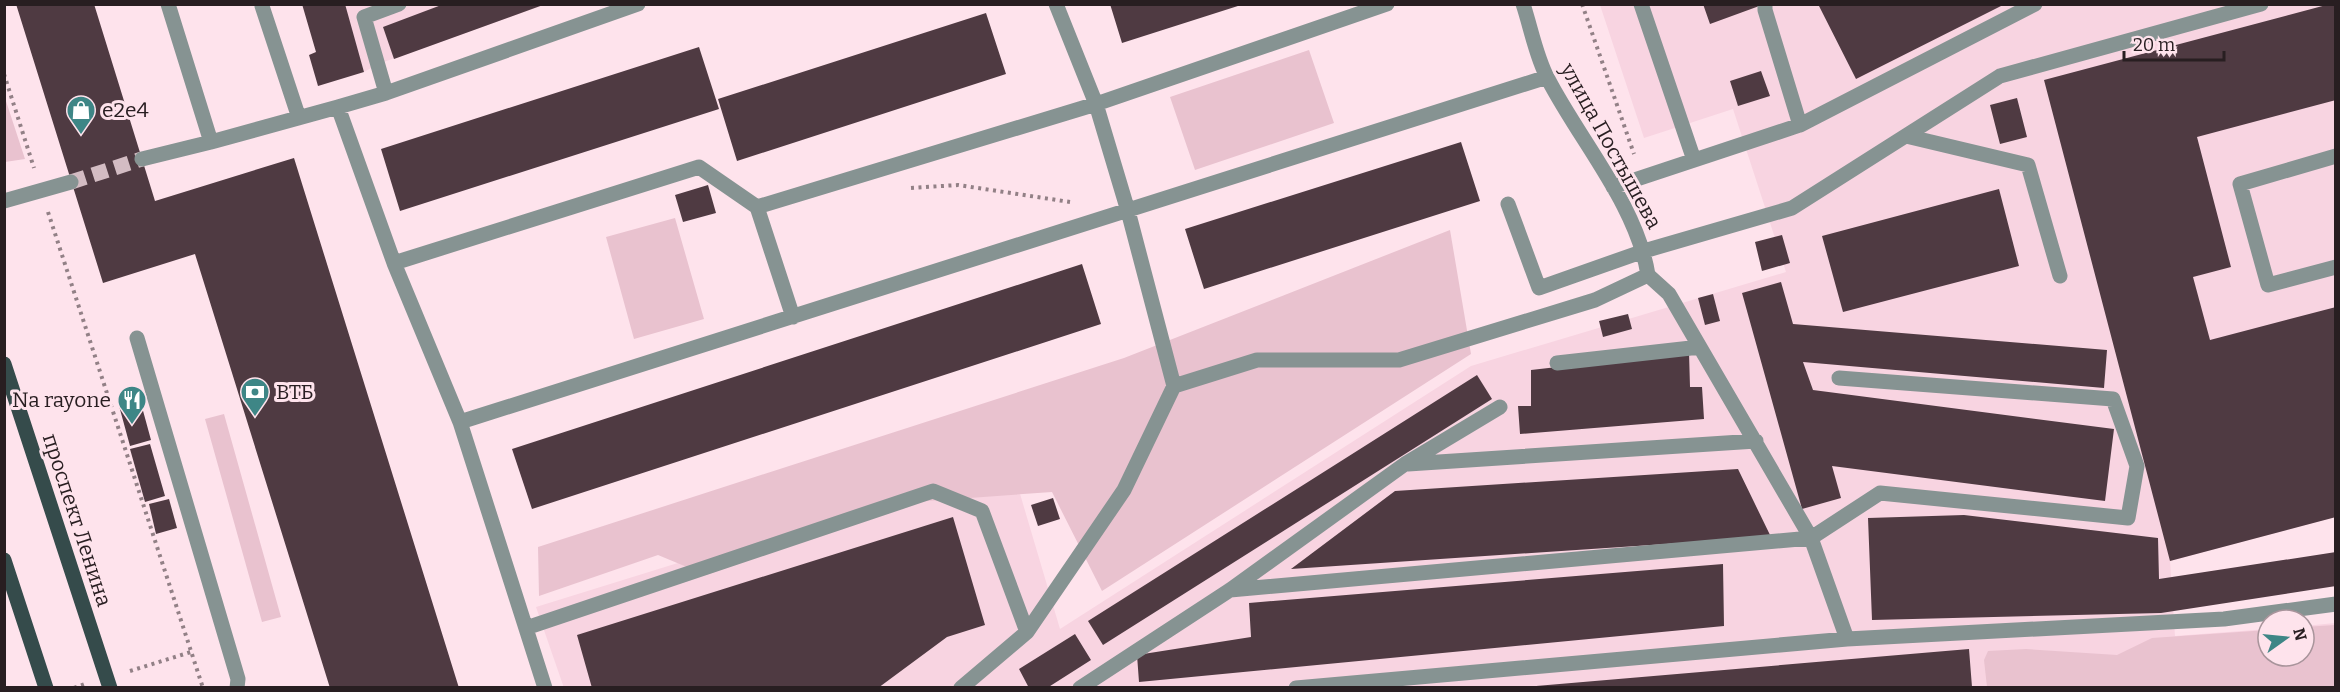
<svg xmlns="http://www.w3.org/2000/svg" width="2340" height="692" font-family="Bitter,serif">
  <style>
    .built { fill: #f8d4e1 }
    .green { fill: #e9c2cf }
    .building { fill: #4f3a42 }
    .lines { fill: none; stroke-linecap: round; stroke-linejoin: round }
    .minor-tunnel { stroke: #d3bcc3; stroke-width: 15; stroke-dasharray: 15 8; stroke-linecap: butt }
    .path { stroke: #928086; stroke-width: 4; stroke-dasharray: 3 4.5; stroke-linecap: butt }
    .minor { stroke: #869392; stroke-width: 15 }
    .major { stroke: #354b4b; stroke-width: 15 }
    .labels { text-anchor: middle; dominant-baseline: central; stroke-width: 6; stroke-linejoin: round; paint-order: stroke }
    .poi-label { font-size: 21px; fill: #281e21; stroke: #fee3ec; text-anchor: start }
    .street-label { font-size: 21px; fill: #281e21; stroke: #fee3ec }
  </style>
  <rect width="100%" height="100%" fill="#fee3ec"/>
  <path class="built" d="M302,5H544L378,64L364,72L355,41Z
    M1600,5H2335V517L2170,561L2175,636L2268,629V656H2304V626L2335,623V687L564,688L536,607L1010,460L1060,629L1471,366L1786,272L1733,109L1644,138Z"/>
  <path class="green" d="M1309,50L1334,123L1195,170L1170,97Z
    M4,98H5L25,159L5,162Z
    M675,218L704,319L634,339L606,237Z
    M1450,230L1471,354L1102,591L1052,492L914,502L706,575L658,555L539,596L538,547L1124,358Z
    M224,414L281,617L262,622L205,419Z
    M2335,625V687H1987L1984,660L1988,651L2026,649L2117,655L2152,638L2268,630V656H2304V627Z"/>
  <path class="building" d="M16,4H94L155,201L294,158L459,688H330L195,254L103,283Z
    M302,4H345L364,72L318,86L309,55L316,52Z
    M444,4H543V5L394,59L383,27Z
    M1110,4H1241V5L1122,43Z
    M1703,4H1762V5L1710,24Z
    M1818,4H2005L1856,79Z
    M2330,4H2336V100L2197,137L2231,267L2193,277L2210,340L2336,307V517L2170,561L2044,80Z
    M986,13L1006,74L737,161L718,99Z
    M699,47L719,109L400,211L381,149Z
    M1761,71L1770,96L1738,106L1730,81Z
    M2017,98L2027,137L2000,144L1990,105Z
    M1461,142L1480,201L1204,289L1185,229Z
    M708,185L716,213L683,222L675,195Z
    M1999,189L2019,266L1843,312L1822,236Z
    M1782,235L1790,263L1762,271L1755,242Z
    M1082,264L1101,324L532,509L512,449Z
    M1781,282L1793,324L2107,350L2104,388L1803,362L1813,390L2114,429L2105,501L1832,466L1841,498L1802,509L1742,293Z
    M1713,294L1720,321L1705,325L1698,298Z
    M1628,314L1632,329L1603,337L1599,321Z
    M1689,352L1690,387H1702L1704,419L1520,434L1518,406H1531V370Z
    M1477,375L1492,399L1103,645L1088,621Z
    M139,396L151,440L130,446L118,402Z
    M150,444L165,496L145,502L130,449Z
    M1738,469L1771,537L1291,569L1395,491Z
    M1053,498L1060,519L1038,526L1031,505Z
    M169,499L177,528L156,534L149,504Z
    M1964,515L2158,538L2159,579L2336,552V586L2161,613L1872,620L1868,518Z
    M953,517L985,625L947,637L878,688H592L577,635Z
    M1723,564L1724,626L1139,682L1137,655L1251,637L1249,603Z
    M1075,634L1091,660L1047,688H1029L1019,669Z
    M1969,649L1972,687L1536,688V686Z"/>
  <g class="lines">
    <path class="minor-tunnel" d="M71,182L142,159"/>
    <path class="path" d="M1582,4L1634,154
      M4,74L34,168
      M911,188L958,185L1070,202
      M48,212L203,688
      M130,671L191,652
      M74,688L85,684"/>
    <path class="minor" d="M168,4L211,142L338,107L394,263L460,422L545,688
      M1056,4L1096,104L1128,211L1174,386
      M1523,4C1531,28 1536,57 1548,79C1580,141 1637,205 1648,275
      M1641,4L1694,160
      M1765,4V10L1800,125
      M262,6L299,118
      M386,93L364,17L399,4
      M338,107L386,93L638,4
      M1906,136L2028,165L2060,276
      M2336,156L2240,184L2268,285L2336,267
      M142,159L211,142
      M1613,187L1800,125L2035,4
      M4,201L71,182
      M1508,204L1539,288L1644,251L1792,208L2000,76L2261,4
      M757,207L793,317
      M394,263L699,167L757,207L1096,104L1387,4
      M1648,275L1669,294L1811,538L1847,639
      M137,338L238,679L237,688
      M1557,363L1700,347
      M460,422L1547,77
      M1408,464L1756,441
      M1230,590L1811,538L1880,493L2128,518L2137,466L2113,399L1839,378
      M526,628L933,491L982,511L1027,632
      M961,688L1027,632L1124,490L1174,386L1257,360H1399L1595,300L1648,275
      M1080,688L1230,590L1405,464L1500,407
      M1296,688L1847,639L2224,619L2336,604"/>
    <path class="major" d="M4,364L110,688
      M4,560L46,688"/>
  </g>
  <defs>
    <g id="shop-pin" transform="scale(1.5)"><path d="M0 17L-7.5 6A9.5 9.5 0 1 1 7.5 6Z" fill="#3e8686" stroke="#fee3ec"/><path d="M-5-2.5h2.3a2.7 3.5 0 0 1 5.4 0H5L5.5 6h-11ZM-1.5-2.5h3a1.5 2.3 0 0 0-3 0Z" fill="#fff"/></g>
    <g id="bank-pin" transform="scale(1.5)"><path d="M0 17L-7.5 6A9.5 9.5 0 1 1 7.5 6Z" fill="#3e8686" stroke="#fee3ec"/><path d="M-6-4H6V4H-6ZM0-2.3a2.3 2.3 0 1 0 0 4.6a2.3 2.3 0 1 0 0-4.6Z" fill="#fff"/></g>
    <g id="restaurant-pin" transform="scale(1.5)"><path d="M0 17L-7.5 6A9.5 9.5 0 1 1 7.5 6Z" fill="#3e8686" stroke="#fee3ec"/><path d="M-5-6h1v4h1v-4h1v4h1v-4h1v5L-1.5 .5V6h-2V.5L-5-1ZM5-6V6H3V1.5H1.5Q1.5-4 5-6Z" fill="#fff"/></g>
  </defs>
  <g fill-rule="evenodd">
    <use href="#shop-pin" x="81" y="110"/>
    <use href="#bank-pin" x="255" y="392"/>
    <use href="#restaurant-pin" x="132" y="400"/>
  </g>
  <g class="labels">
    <g class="poi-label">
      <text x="102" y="110">е2е4</text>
      <text x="276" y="392">ВТБ</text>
      <text x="111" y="400" text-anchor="end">Na rayone</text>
    </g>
    <g class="street-label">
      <text transform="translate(1611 146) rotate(61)">улица Постышева</text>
      <text transform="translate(77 520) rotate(72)">проспект Ленина</text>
    </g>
  </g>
  <rect width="2340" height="692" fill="none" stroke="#281e21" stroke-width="12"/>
  <g transform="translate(2286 638) rotate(75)"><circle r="28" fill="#fee3ec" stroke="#a8949b" stroke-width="1.5"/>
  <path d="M0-4.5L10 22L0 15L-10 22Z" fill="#3e8686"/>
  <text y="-9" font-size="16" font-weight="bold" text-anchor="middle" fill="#281e21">N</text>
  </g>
  <path d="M2124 51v9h100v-9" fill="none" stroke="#281e21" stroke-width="3"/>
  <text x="2133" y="51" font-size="18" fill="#281e21" stroke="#fee3ec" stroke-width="4.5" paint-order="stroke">20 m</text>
</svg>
